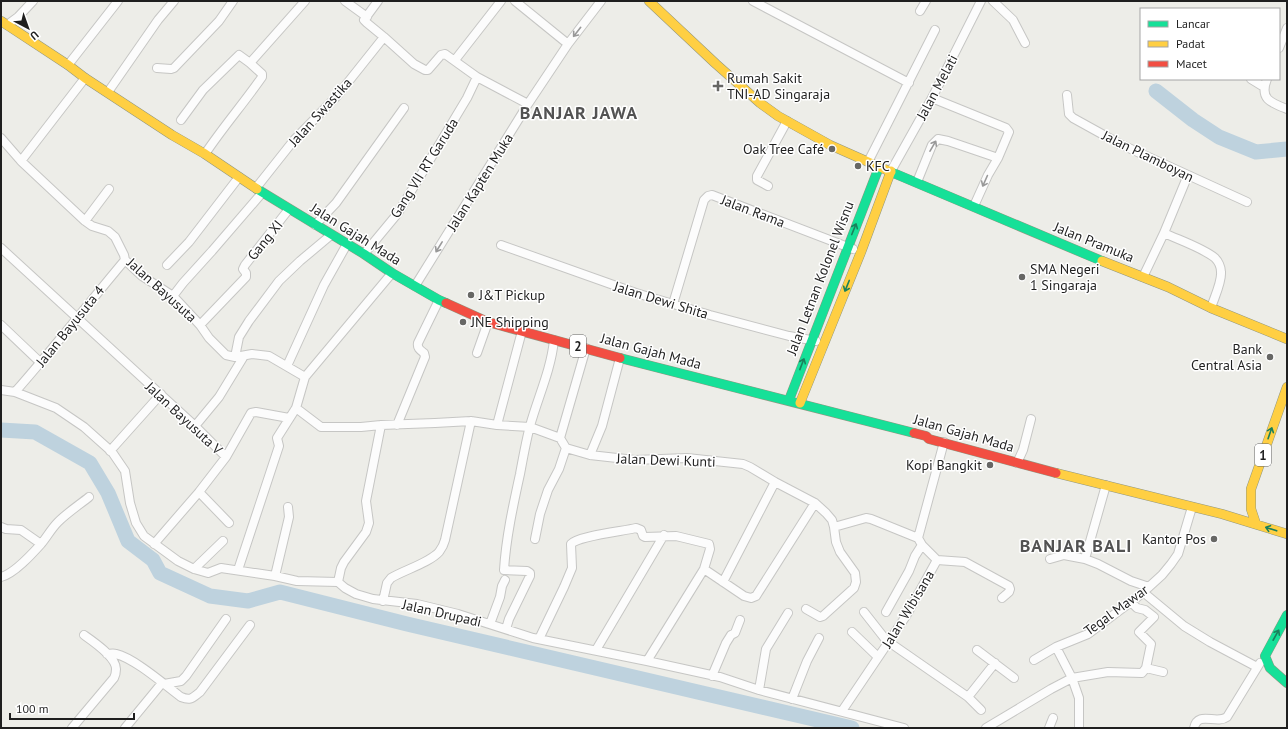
<svg xmlns="http://www.w3.org/2000/svg" width="1288" height="729" font-family="'PT Sans',sans-serif">
  <style>
    .lines { fill: none; stroke-linecap: round; stroke-linejoin: round }
    .river { stroke: #bed2de; stroke-width: 15 }
    .street-casing { stroke: #c6c6c4; stroke-width: 10 }
    .fast-casing { stroke: #919781; stroke-width: 10 }
    .slow-casing { stroke: #919781; stroke-width: 10 }
    .jam-casing { stroke: #919781; stroke-width: 10 }
    .street { stroke: #fcfcfc; stroke-width: 8 }
    .fast { stroke: #16e098; stroke-width: 9 }
    .slow { stroke: #ffcf43; stroke-width: 9 }
    .jam { stroke: #f24e42; stroke-width: 9 }
    .oneway { stroke: #999 }
    .oneway2 { stroke: #1a805c }
    .poi-dot { fill: #676765; stroke: #fff; stroke-width: 1.5 }
    .labels { text-anchor: middle; dominant-baseline: central; stroke-width: 3; stroke-linejoin: round; paint-order: stroke }
    .shield { fill: #fff; stroke: #626262; stroke-width: 1 }
    .shield-label { font-size: 13px; font-weight: bold; fill: #1f1f1f }
    .poi-label { font-size: 14px; fill: #1f1f1f; stroke: #fff; text-anchor: start }
    .street-label { font-size: 14px; fill: #1f1f1f; stroke: #fff }
    .district-label { font-size: 18px; font-weight: bold; letter-spacing: 1px; fill: #525252; stroke: #fff }
  </style>
  <rect width="100%" height="100%" fill="#edede8"/>
  <g class="lines">
    <path class="river" d="M1156,91L1193,120L1219,137L1256,152L1287,149
      M1,430L35,432L90,463L108,493L128,541L153,560L160,573L210,596L248,601L280,592L407,624L852,728"/>
    <g class="street-casing">
      <path id="street" d="M345,1L367,17
        M378,1L364,20L367,23L384,37L414,64L425,70H428L441,55L445,54L477,77L528,104
        M515,1L568,44
        M753,1L909,83
        M993,1L1013,20L1025,43
        M920,11L926,1
        M7,25L18,17L33,1
        M1279,48L1287,28
        M455,60L501,1
        M68,65L118,1
        M157,68L171,69L174,68L219,21L233,1
        M1251,79L1264,87
        M1267,79C1259,99 1271,103 1287,109
        M108,92L158,20L174,1
        M1067,95L1069,114L1073,118L1120,144L1247,202
        M932,98L1006,128L1009,132L998,158L988,175L974,206
        M181,120L203,90L239,55L250,63
        M1,138L21,161L85,221L92,226L108,231L115,237L124,255L125,260L142,276L173,296L200,325L209,338L226,355L235,357L252,354L269,356L305,377
        M205,154C223,127 244,103 262,77V74L250,63L305,1
        M21,161L85,78
        M868,162L935,30
        M891,171L932,98L981,1
        M917,182L932,145L938,139L948,141L998,158
        M768,186L757,180V176L787,121
        M256,188L294,140L337,96L384,37
        M85,221L109,189
        M315,225L336,203L404,108
        M1164,233C1179,240 1203,248 1215,258C1218,261 1221,267 1221,272C1222,282 1214,298 1211,308
        M501,245L636,293L710,315L789,336L816,341
        M1,248L195,426L226,457
        M364,254L398,213L467,98L477,77
        M167,265L189,242L239,177
        M1143,277L1164,233L1188,175
        M415,286L528,104L568,44L601,1
        M173,296L183,283L212,251L262,193
        M673,304L704,200L708,196L712,195L853,249
        M1,325L41,363
        M200,325L246,277V273L243,269L245,265L289,209
        M477,353L488,322
        M235,357L239,337L249,321L279,281L300,261L331,235
        M287,366L324,285L347,244
        M1,390L15,392L56,408L84,427L112,452L125,471L130,503L136,523L144,536L178,561L194,569L208,573L221,568L275,576L297,581L338,582L345,588L356,594L373,599L417,604L458,614L533,638L647,661
        M15,392C53,349 88,304 125,260
        M296,408L321,427H361L381,425L435,423L471,421L497,425L530,427L560,438L566,448L590,455L635,460L687,458L743,464L750,467L775,482L815,503L826,513L832,520L834,527L836,542L840,552L855,573L856,582L854,588L823,616L820,617L806,609
        M397,425L425,357L424,353C420,350 417,348 418,343L439,300
        M497,425L522,331
        M195,426L219,397L244,356
        M560,438L586,348
        M110,451L161,394
        M590,455L602,426L620,358
        M1017,463L1023,450L1031,419
        M199,492L229,523
        M1,527L6,529L21,530L41,544
        M834,527L866,518L871,519L918,538
        M535,539L540,514L548,490L559,469L566,448
        M154,544L199,492L226,457L251,413L256,412L289,418
        M1050,559L1064,555L1085,559L1098,564L1131,581L1149,587
        M1085,559L1106,485
        M937,560L922,545L918,538L944,442
        M937,560L965,562L1009,586L1010,589L1009,592L1002,598
        M194,569L223,541
        M704,569L744,596L751,598L756,596L815,503
        M238,570L279,446L277,438L296,408L305,377L392,273
        M275,576L289,517L288,507
        M1,577C14,574 32,554 41,544C47,537 51,529 58,522C67,513 79,505 89,497
        M338,582L341,568L344,562L366,532L369,523L366,501L381,425
        M723,582L775,482
        M1143,592L1184,626L1210,642L1257,667
        M383,601L387,583L391,578C404,570 429,563 439,552C442,548 444,544 445,540L471,421
        M1131,602L1137,608L1145,610L1154,617L1139,632L1151,644L1146,668
        M864,612L886,640L968,697L981,710
        M886,612L909,571L915,556L922,545
        M490,624L500,597L502,586L505,580
        M506,629L509,619L530,576V573L527,571L504,570C506,538 513,506 520,474C523,458 526,441 530,426C538,397 551,370 554,340
        M852,632L878,657
        M539,639L564,587L572,568L571,544C578,536 624,531 636,528L641,530L643,536L645,537L676,536L709,544L710,549L704,569L647,661L720,677L759,690L904,728
        M1056,647L1072,678L1079,698V728
        M596,650L664,535
        M977,650L1014,678
        M107,654C110,654 113,653 116,654C134,658 165,685 181,697C191,701 192,698 200,692L250,625
        M1034,660L1056,647L1088,634L1140,595L1162,575L1171,564L1178,554L1192,507
        M712,676L726,643L731,635L735,633L740,620
        M164,684L181,681L186,676L226,619
        M759,690L766,649L788,613
        M968,697L995,663
        M792,699L807,661L819,638
        M842,711L906,616L937,560
        M72,728L114,678C115,676 116,672 116,669C116,657 94,642 84,635
        M125,728L162,683
        M986,728L1051,689L1072,678L1108,672L1142,673L1146,668L1163,672
        M1049,728L1053,718
        M1194,728C1198,710 1216,725 1227,717L1260,663"/>
    </g>
    <g class="fast-casing">
      <path id="fast" d="M891,172L1102,261
        M257,189L364,254L392,273L439,300L446,303
        M620,358L914,433
        M789,400L879,167
        M1287,615L1265,656L1270,668L1287,683"/>
    </g>
    <g class="slow-casing">
      <path id="slow" d="M649,1L716,64L760,103L778,116L830,145L891,172
        M1,21L68,65L85,78L172,135L205,154L257,189
        M1102,261L1168,287L1211,308L1287,339
        M800,403L861,252L891,171
        M1056,473L1222,514L1287,534
        M1256,524L1251,509V489L1287,387"/>
    </g>
    <g class="jam-casing">
      <path id="jam" d="M446,303L488,322L620,358
        M914,433L926,436L929,439L1056,473"/>
    </g>
    <use href="#street" class="street"/>
    <use href="#fast" class="fast"/>
    <use href="#slow" class="slow"/>
    <use href="#jam" class="jam"/>
  </g>
  <defs><path id="oneway-shaft" d="M-6 0H5M1.5-3L5.5 0L1.5 3" fill="none" stroke-width="1.6" stroke-linecap="round" stroke-linejoin="round"/></defs>
  <g class="oneway">
    <use href="#oneway-shaft" transform="translate(577 32) rotate(128)"/>
    <use href="#oneway-shaft" transform="translate(933 146) rotate(-60)"/>
    <use href="#oneway-shaft" transform="translate(985 181) rotate(114)"/>
    <use href="#oneway-shaft" transform="translate(439 247) rotate(122)"/>
  </g>
  <g class="oneway2">
    <use href="#oneway-shaft" transform="translate(854 229) rotate(-68)"/>
    <use href="#oneway-shaft" transform="translate(847 286) rotate(112)"/>
    <use href="#oneway-shaft" transform="translate(802 364) rotate(-69)"/>
    <use href="#oneway-shaft" transform="translate(1270 433) rotate(-71)"/>
    <use href="#oneway-shaft" transform="translate(1271 529) rotate(-162)"/>
    <use href="#oneway-shaft" transform="translate(1276 635) rotate(-61)"/>
  </g>
  <g class="poi-dot">
    <path d="M716 80h4v4h4v4h-4v4h-4v-4h-4v-4h4z"/>
    <circle cx="832" cy="149" r="4"/>
    <circle cx="858" cy="166" r="4"/>
    <circle cx="1022" cy="277" r="4"/>
    <circle cx="471" cy="295" r="4"/>
    <circle cx="463" cy="322" r="4"/>
    <circle cx="1270" cy="357" r="4"/>
    <circle cx="990" cy="465" r="4"/>
    <circle cx="1214" cy="539" r="4"/>
  </g>
  <g class="labels">
    <g class="shield">
      <rect x="570" y="335" width="16" height="22" rx="3"/>
      <rect x="1255" y="444" width="16" height="22" rx="3"/>
    </g>
    <g class="shield-label">
      <text x="578" y="346">2</text>
      <text x="1263" y="455">1</text>
    </g>
    <g class="poi-label">
      <text x="727" y="78">Rumah Sakit<tspan x="727" dy="16">TNI-AD Singaraja</tspan></text>
      <text x="824" y="149" text-anchor="end">Oak Tree Café</text>
      <text x="866" y="166">KFC</text>
      <text x="1030" y="269">SMA Negeri<tspan x="1030" dy="16">1 Singaraja</tspan></text>
      <text x="479" y="295">J&amp;T Pickup</text>
      <text x="471" y="322">JNE Shipping</text>
      <text x="1262" y="349" text-anchor="end">Bank<tspan x="1262" dy="16">Central Asia</tspan></text>
      <text x="982" y="465" text-anchor="end">Kopi Bangkit</text>
      <text x="1206" y="539" text-anchor="end">Kantor Pos</text>
    </g>
    <g class="street-label">
      <text transform="translate(937 87) rotate(-62)">Jalan Melati</text>
      <text transform="translate(320 112) rotate(-48)">Jalan Swastika</text>
      <text transform="translate(1148 156) rotate(26)">Jalan Plamboyan</text>
      <text transform="translate(424 168) rotate(-58)">Gang VII RT Garuda</text>
      <text transform="translate(480 182) rotate(-58)">Jalan Kapten Muka</text>
      <text transform="translate(753 211) rotate(21)">Jalan Rama</text>
      <text transform="translate(356 234) rotate(32)">Jalan Gajah Mada</text>
      <text transform="translate(265 240) rotate(-51)">Gang XI</text>
      <text transform="translate(1094 242) rotate(22)">Jalan Pramuka</text>
      <text transform="translate(820 278) rotate(-69)">Jalan Letnan Kolonel Wisnu</text>
      <text transform="translate(162 290) rotate(42)">Jalan Bayusuta</text>
      <text transform="translate(661 300) rotate(17)">Jalan Dewi Shita</text>
      <text transform="translate(70 326) rotate(-51)">Jalan Bayusuta 4</text>
      <text transform="translate(651 351) rotate(15)">Jalan Gajah Mada</text>
      <text transform="translate(184 418) rotate(43)">Jalan Bayusuta V</text>
      <text transform="translate(964 433) rotate(16)">Jalan Gajah Mada</text>
      <text transform="translate(666 460) rotate(2)">Jalan Dewi Kunti</text>
      <text transform="translate(908 609) rotate(-59)">Jalan Wibisana</text>
      <text transform="translate(1116 610) rotate(-36)">Tegal Mawar</text>
      <text transform="translate(442 613) rotate(13)">Jalan Drupadi</text>
    </g>
    <g class="district-label">
      <text x="579" y="112">BANJAR JAWA</text>
      <text x="1076" y="545">BANJAR BALI</text>
    </g>
  </g>
  <rect width="1288" height="729" fill="none" stroke="#1f1f1f" stroke-width="4"/>
  <rect x="1140" y="8" width="140" height="72" fill="#ffffff" stroke="#a5a5a5"/>
  <rect x="1148" y="21" width="20" height="6" fill="#16e098" stroke="#a5a5a5"/>
  <text x="1176" y="28" font-size="12" fill="#1f1f1f">Lancar</text>
  <rect x="1148" y="41" width="20" height="6" fill="#ffcf43" stroke="#a5a5a5"/>
  <text x="1176" y="48" font-size="12" fill="#1f1f1f">Padat</text>
  <rect x="1148" y="61" width="20" height="6" fill="#f24e42" stroke="#a5a5a5"/>
  <text x="1176" y="68" font-size="12" fill="#1f1f1f">Macet</text>
  <g transform="translate(28 28) rotate(139)" stroke="#ffffff" stroke-width="3" paint-order="stroke">
  <path d="M0-3L7 15L0 10L-7 15Z" fill="#1f1f1f"/>
  <text y="-6" font-size="11" font-weight="bold" text-anchor="middle" fill="#1f1f1f">U</text>
  </g>
  <path d="M10 713v6h124v-6" fill="none" stroke="#1f1f1f" stroke-width="2"/>
  <text x="16" y="713" font-size="12" fill="#1f1f1f" stroke="#ffffff" stroke-width="3" paint-order="stroke">100 m</text>
</svg>
